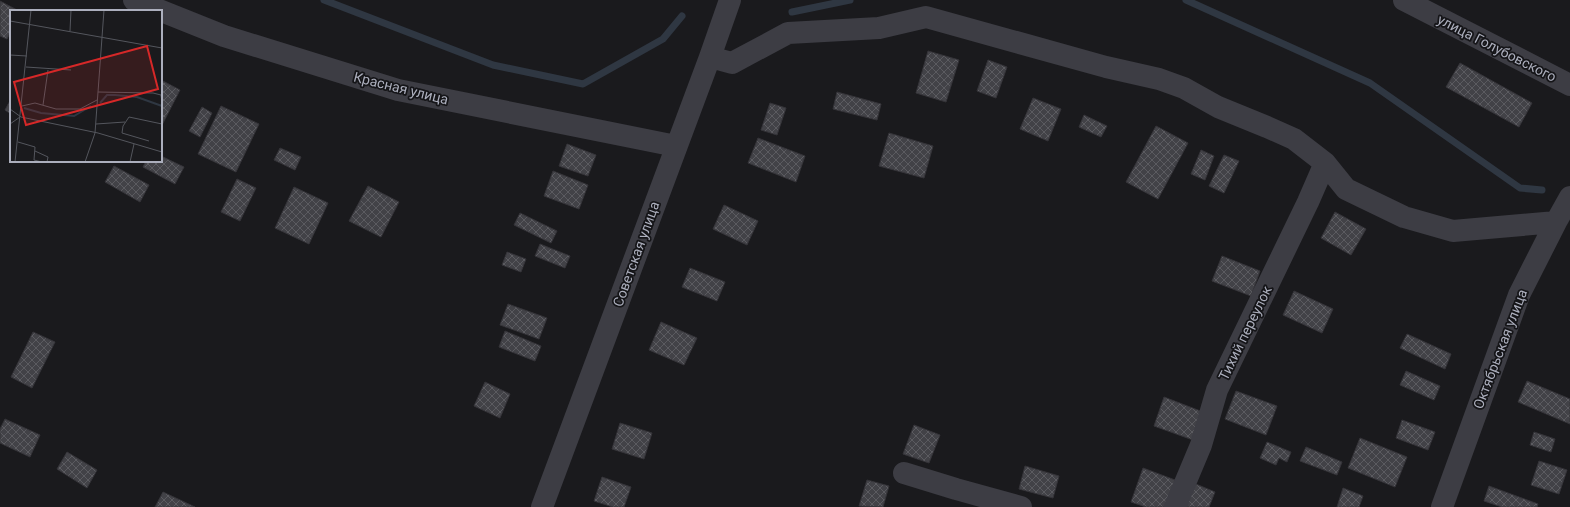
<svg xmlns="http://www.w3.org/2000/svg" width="1570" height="507" font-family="Roboto,sans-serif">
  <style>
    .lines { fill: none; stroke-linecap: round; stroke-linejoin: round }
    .stream { stroke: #2f3742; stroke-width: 7 }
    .building { fill: url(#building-cross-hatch); stroke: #353439 }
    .minor { stroke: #3d3d44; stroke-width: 22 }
    .labels { text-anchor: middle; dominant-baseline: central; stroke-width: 3.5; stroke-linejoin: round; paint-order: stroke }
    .street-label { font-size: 14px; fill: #acafbd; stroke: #151518 }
    .inset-river { fill: none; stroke: #2f3742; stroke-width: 2 }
    .inset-road { fill: none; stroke: #54565d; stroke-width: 1 }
    .view { fill: #d62828; fill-opacity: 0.15; stroke: #d62828; stroke-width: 2 }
    .inset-edge { fill: none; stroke: #acafbd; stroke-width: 2 }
  </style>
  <defs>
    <pattern id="building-cross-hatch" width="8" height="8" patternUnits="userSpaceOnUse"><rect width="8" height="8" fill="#424247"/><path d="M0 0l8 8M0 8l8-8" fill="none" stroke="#5b5b60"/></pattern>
  </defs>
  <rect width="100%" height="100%" fill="#1a1a1d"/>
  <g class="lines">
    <path class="stream" d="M324,0L493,65L583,84L663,39L682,16
      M1186,0L1370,83L1520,188L1542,190
      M792,12L850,0"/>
  </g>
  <path class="building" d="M0,1L19,11H11V31L7,39L0,36Z
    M928,51L959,60L946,102L916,93Z
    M988,60L1007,67L996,98L977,91Z
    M1460,63L1532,103L1519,127L1446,87Z
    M161,80L180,90L161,127Z
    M837,92L881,104L877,120L833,109Z
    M1033,98L1061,109L1048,141L1020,129Z
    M11,99V114L5,110Z
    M770,103L786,108L777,135L761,130Z
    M221,106L259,124L236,172L198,154Z
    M202,107L212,113L200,137L189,131Z
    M1084,115L1107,126L1101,137L1079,127Z
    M1156,126L1188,143L1158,199L1126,182Z
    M889,133L933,146L924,178L879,166Z
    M758,138L805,156L796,182L748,163Z
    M567,144L596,155L588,176L559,166Z
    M280,148L301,157L295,170L274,160Z
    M1201,150L1214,156L1205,180L1191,174Z
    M1224,155L1239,161L1224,193L1209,186Z
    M161,156L184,167L175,184L143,167L146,161H161Z
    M114,166L149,185L140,202L105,182Z
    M553,171L588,185L579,209L544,196Z
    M237,179L256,188L240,221L221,212Z
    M368,186L399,202L381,237L349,221Z
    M294,187L328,203L309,244L275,228Z
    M724,205L758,221L747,245L713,229Z
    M1335,212L1366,229L1351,255L1321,238Z
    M520,213L557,231L551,243L514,225Z
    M540,244L570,256L565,268L535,256Z
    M507,252L526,259L521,272L502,265Z
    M1222,256L1260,271L1251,296L1212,281Z
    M690,268L725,282L717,301L682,287Z
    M1294,291L1333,309L1322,333L1283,315Z
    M508,304L547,318L539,339L500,325Z
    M661,322L697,338L684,365L649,350Z
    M505,331L541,346L535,361L499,347Z
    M33,332L55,342L32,388L11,377Z
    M1407,334L1451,354L1445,369L1400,348Z
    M1406,371L1440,386L1434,400L1400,385Z
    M1527,381L1570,399V424L1518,402Z
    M485,382L510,394L500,418L474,406Z
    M1236,391L1277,406L1266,435L1225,419Z
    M1164,397L1203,412L1193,440L1154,426Z
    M5,419L40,435L30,457L0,443V429Z
    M1402,420L1435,432L1428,450L1396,438Z
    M620,423L652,433L644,459L612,449Z
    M914,425L940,435L929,463L903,454Z
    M1534,432L1555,439L1551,452L1530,445Z
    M1360,438L1407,457L1395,487L1348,468Z
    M1267,442L1291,452L1287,462L1279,458L1276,465L1260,458Z
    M1306,447L1342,462L1337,475L1300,461Z
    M67,452L97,470L87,488L57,469Z
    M1539,461L1567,470L1559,494L1531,485Z
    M1025,466L1059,476L1053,498L1019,489Z
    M1143,468L1175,480L1165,507H1146L1131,502Z
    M602,477L631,487L624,507H613L594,501Z
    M867,480L889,486L883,507L859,506Z
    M1191,482L1215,492L1209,507H1181Z
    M1489,486L1538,504L1537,507H1502L1484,501Z
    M1343,488L1363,496L1359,507H1337Z
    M163,492L195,507H155Z"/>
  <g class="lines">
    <path class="minor" d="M134,0L224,36L398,90L676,146
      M1404,0L1570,85
      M710,57L732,63L788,33L879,28L926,17L1106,67L1159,79L1184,88L1218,107L1267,127L1294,139L1325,163L1346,189L1404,217L1453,231L1556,222
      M904,473L956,489L1021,507
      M542,507L710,57L730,0
      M1175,507L1201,445L1217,390L1308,202L1325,163
      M1442,507L1519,295L1556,222L1570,197"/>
  </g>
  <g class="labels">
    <g class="street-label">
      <text transform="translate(1497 48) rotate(27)">улица Голубовского</text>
      <text transform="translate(401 88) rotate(14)">Красная улица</text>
      <text transform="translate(636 254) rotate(-70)">Советская улица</text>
      <text transform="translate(1245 333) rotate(-64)">Тихий переулок</text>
      <text transform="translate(1500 349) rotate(-69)">Октябрьская улица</text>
    </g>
  </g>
  <g transform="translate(10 10)">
    <rect width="152" height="152" fill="#1a1a1d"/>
    <path class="inset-river" d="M90,93L97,85H105L127,87L152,96M14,98L31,103L64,106L81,96"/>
    <path class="inset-road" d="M0,11L152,38M60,21L61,0M0,45L17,46M16,57L61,60M88,82L143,83L151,85L152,92M33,95L38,60M12,96L25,93L46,99H70L87,90M0,99L11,107L88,123L152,142M0,114L10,107M86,114L115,112M139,131L112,123L113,116L119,107L152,114M8,132L25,137L24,150L32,152M25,141L38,147L37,152M5,152L21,0M75,152L85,123L94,0M120,152L124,134"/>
    <path class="view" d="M137,36L148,79L16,115L4,72Z"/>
    <rect width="152" height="152" class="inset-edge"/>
  </g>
</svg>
